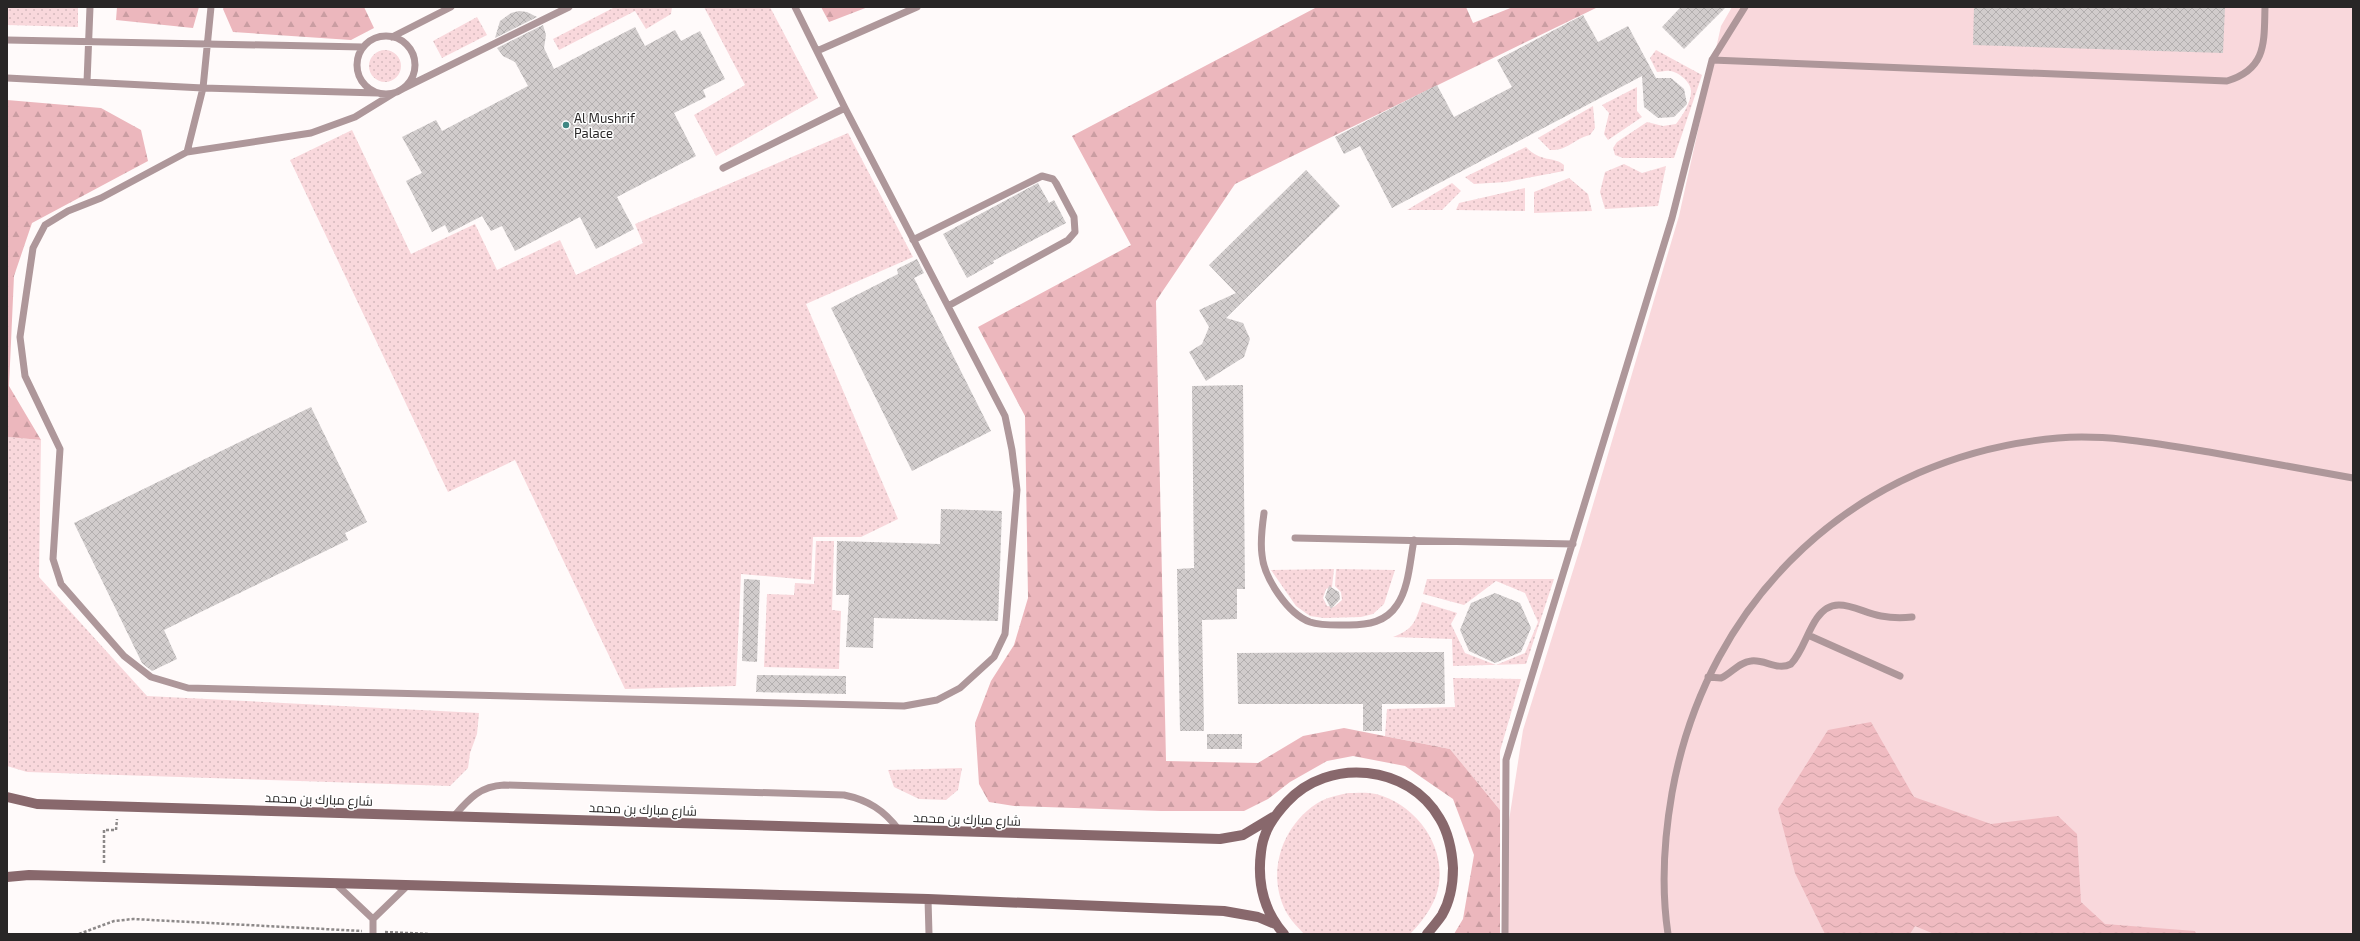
<svg xmlns="http://www.w3.org/2000/svg" width="2360" height="941" font-family="'Exo 2',Cairo,sans-serif">
  <style>
    .grass { fill: url(#grass-dots) }
    .forest { fill: url(#forest-firs) }
    .pitch { fill: #f9d8dc }
    .water { fill: url(#water-waves) }
    .building { fill: url(#building-cross-hatch) }
    .lines { fill: none; stroke-linecap: round; stroke-linejoin: round }
    .path { stroke: #8d8989; stroke-width: 2.5; stroke-dasharray: 3 2; stroke-linecap: butt }
    .lane { stroke: #ae979a; stroke-width: 7 }
    .secondary { stroke: #88686c; stroke-width: 10 }
    .poi-dot { fill: #3f8783; stroke: #fff; stroke-width: 1.5 }
    .labels { text-anchor: middle; dominant-baseline: central; stroke-width: 3; stroke-linejoin: round; paint-order: stroke }
    .poi-label { font-size: 13px; fill: #282626; stroke: #fff; text-anchor: start }
    .street-label { font-size: 13px; fill: #282626; stroke: #fff }
  </style>
  <defs>
    <pattern id="grass-dots" width="8" height="8" patternUnits="userSpaceOnUse"><rect width="8" height="8" fill="#f9d8dc"/><path d="M2 2h.1M6 6h.1" fill="none" stroke="#d5b9bd" stroke-width="1.8" stroke-linecap="round"/></pattern>
    <pattern id="forest-firs" width="22" height="20" patternUnits="userSpaceOnUse"><rect width="22" height="20" fill="#ecb7bd"/><path d="M5 1l3.5 6h-7zM16 11l3.5 6h-7z" fill="#ca9da2"/></pattern>
    <pattern id="water-waves" width="16" height="10" patternUnits="userSpaceOnUse"><rect width="16" height="10" fill="#f0bbc1"/><path d="M0 5q4-4 8 0t8 0" fill="none" stroke="#cea1a6"/></pattern>
    <pattern id="building-cross-hatch" width="8" height="8" patternUnits="userSpaceOnUse"><rect width="8" height="8" fill="#d1cccc"/><path d="M0 0l8 8M0 8l8-8" fill="none" stroke="#b3afaf"/></pattern>
  </defs>
  <rect width="100%" height="100%" fill="#fffafa"/>
  <path class="grass" d="M7,7H78V27L7,25Z
    M615,7H672L671,14L646,29L635,11L559,50L553,39Z
    M704,7H770L818,98L716,156L694,115L745,85Z
    M477,17L487,35L442,58L433,41Z
    M1656,50L1702,75L1674,158H1623L1615,155L1613,148L1617,142L1647,122L1663,126L1676,124C1682,116 1691,103 1691,92C1692,83 1679,72 1670,71C1666,70 1661,72 1657,72L1650,58Z
    M369 66a16 16 0 1 1 32 0a16 16 0 1 1-32 0Z
    M1637,87V111L1642,117L1608,140L1604,134L1609,113L1602,105Z
    M1593,106L1595,128L1590,135C1573,139 1568,151 1550,150L1538,138Z
    M352,130L411,254L475,224L497,270L560,240L576,275L643,243L635,224L848,133L913,257L806,304L898,519L861,537H813L811,580L741,574L736,686L625,689L515,460L448,492L290,160Z
    M1526,147C1541,163 1554,156 1564,165V171L1506,182L1474,184L1465,177Z
    M1624,164L1642,173L1666,166L1658,206L1605,209L1600,192L1605,172Z
    M1569,178L1588,194L1592,211L1534,213V192Z
    M1452,183L1461,191L1442,210H1407Z
    M1525,188V211L1456,210L1459,203Z
    M7,437L41,440L39,577L147,696L479,713L477,734L470,753L468,768L450,786L27,772L7,766Z
    M816,541H834L832,610L841,611L839,669L764,667L767,594L794,595L795,583L814,584Z
    M1334,569L1332,587L1326,589L1323,598L1327,606L1334,607L1342,600L1341,592L1335,586L1336,569L1395,570L1384,604L1373,614L1361,617L1324,618L1310,616L1296,606L1271,570Z
    M1427,579H1554L1526,664L1453,666L1452,639L1393,637C1414,629 1415,622 1422,602L1457,613L1451,624L1465,653L1496,665L1525,653L1538,622L1525,593L1496,581L1464,605L1423,594Z
    M1453,678L1521,679L1500,751V810L1450,749L1385,736L1387,709L1455,707Z
    M962,768L958,790L946,800L919,799L894,787L888,770Z
    M1348,793C1356,793 1367,792 1376,794C1418,805 1451,851 1436,896C1430,911 1421,923 1410,934H1304C1299,928 1292,922 1288,915C1264,875 1282,823 1321,801C1329,797 1339,795 1348,793Z"/>
  <path class="forest" d="M117,7H199L193,28L116,20Z
    M224,7H364L374,28L351,40L233,32L223,9Z
    M821,7H868L829,22Z
    M1317,7H1466L1473,23L1513,7H1598L1235,184L1156,301L1166,761L1258,763L1303,736L1344,728L1450,749L1500,810V934H1454L1463,919L1474,855L1453,799L1405,766L1353,756L1327,761L1290,782L1268,799L1244,811H1161L1014,806L989,802L979,784L975,723L991,681L1014,645L1028,598L1025,416L978,327L1131,245L1072,136Z
    M7,100L101,108L141,130L148,161L32,223L14,276L9,386L41,440L7,437Z"/>
  <path class="pitch" d="M1732,7H2353V934H1504L1506,840L1523,730L1581,545L1679,216L1721,26Z"/>
  <path class="water" d="M1871,722L1914,797L1991,824L2058,816L2077,834L2081,902L2105,924L2195,931L2196,934H1934L1915,926L1910,934H1825L1795,873L1778,809L1828,730Z"/>
  <path class="building" d="M1681,7H1726L1684,49L1662,27Z
    M1974,7H2225L2223,53L1973,45Z
    M519,11L527,12L537,17L495,38L500,21L511,13Z
    M1583,15L1598,42L1628,26L1656,78H1671L1684,89L1687,104L1674,117L1658,118L1644,107L1642,76L1392,208L1360,146L1344,154L1335,137L1437,85L1454,117L1512,87L1497,60Z
    M543,25L546,35L544,48L554,69L635,27L645,46L675,30L681,41L700,31L725,79L703,90L706,97L674,113L696,156L617,197L634,229L596,249L580,217L515,251L502,226L491,231L482,216L449,233L445,225L432,232L406,181L422,173L402,137L436,120L442,131L528,86L515,62L503,56L497,48Z
    M1306,170L1340,206L1226,318L1243,323L1250,339L1244,357L1206,381L1189,352L1202,344L1209,327L1199,310L1236,293L1209,265Z
    M1038,183L1049,203L1054,200L1066,223L993,261L994,263L967,278L943,234Z
    M917,259L924,273L914,278L991,431L912,471L831,308L898,274L897,269Z
    M1243,385L1245,589H1237V619L1202,620L1204,731H1180L1177,569L1194,568L1192,386Z
    M311,407L367,522L345,533L348,540L164,630L177,659L152,671L142,663L74,523Z
    M941,509L1002,511L998,621L874,618L873,648L846,647L849,595H836L837,541L940,544Z
    M744,579L760,580L757,662L742,661Z
    M1329,586L1339,592L1340,599L1331,609L1325,597Z
    M1495,593L1520,603L1531,628L1521,652L1495,663L1469,651L1460,630L1471,603Z
    M1444,652L1445,704H1382V731H1363V704H1238L1237,653Z
    M757,675L846,676V694L756,692Z
    M1207,734H1242V749H1207Z"/>
  <g class="lines">
    <path class="path" d="M104,863V830H116L117,819
      M385,932L430,934
      M79,934L114,921L133,919L362,931"/>
    <path class="lane" d="M357 65a29 29 0 1 1 58 0a29 29 0 1 1-58 0Z
      M392,37L451,7
      M7,40L363,47
      M817,51L917,7
      M1712,60L2227,81C2267,69 2264,42 2265,7
      M7,78L203,88L378,93
      M87,82L90,7
      M402,89L569,7
      M394,93L355,117L311,133L187,152L101,198L68,211L45,225L33,248L20,337L25,376L60,449L53,559L61,584L124,656L151,677L188,688L904,706L937,700L960,688L994,657L1005,634L1017,490L1012,450L1005,416L845,108L795,7
      M187,152L203,88L211,7
      M723,168L845,108
      M913,240L1042,176L1053,179L1056,183L1074,217L1075,232L1068,240L948,306
      M1264,513C1262,527 1260,541 1262,555C1264,578 1288,614 1310,622C1322,626 1337,625 1349,625C1368,625 1386,622 1397,605C1409,588 1410,560 1414,540
      M1295,538L1573,544
      M1808,635L1900,676
      M1708,677L1721,678C1732,673 1739,662 1751,661C1765,659 1777,671 1791,664C1803,651 1807,632 1817,618C1835,592 1858,612 1881,616C1892,618 1902,618 1912,617
      M454,816C469,799 480,786 504,785L844,795C868,800 884,810 899,830
      M336,884L373,919
      M928,899L929,934
      M373,934V919L406,887
      M1505,934L1506,760L1672,218L1712,60L1745,7
      M1668,934C1661,887 1664,839 1672,793C1707,597 1858,455 2058,438C2109,434 2159,444 2209,452C2257,461 2305,469 2353,478"/>
    <path class="secondary" d="M7,797L37,804L1220,839L1243,835L1273,817
      M7,877L29,875L928,899L1224,911L1258,917L1275,924
      M1284,934C1263,910 1257,883 1261,852C1263,832 1273,817 1287,802C1328,757 1409,764 1440,819C1449,834 1452,851 1453,868C1453,883 1450,901 1442,915C1438,921 1432,928 1427,934"/>
  </g>
  <circle class="poi-dot" cx="566" cy="125" r="4"/>
  <g class="labels">
    <g class="poi-label">
      <text x="574" y="118">Al Mushrif<tspan x="574" dy="15">Palace</tspan></text>
    </g>
    <g class="street-label">
      <text transform="translate(319 799) rotate(2)">شارع مبارك بن محمد</text>
      <text transform="translate(643 809) rotate(2)">شارع مبارك بن محمد</text>
      <text transform="translate(967 819) rotate(2)">شارع مبارك بن محمد</text>
    </g>
  </g>
  <rect width="2360" height="941" fill="none" stroke="#282626" stroke-width="16"/>
</svg>
